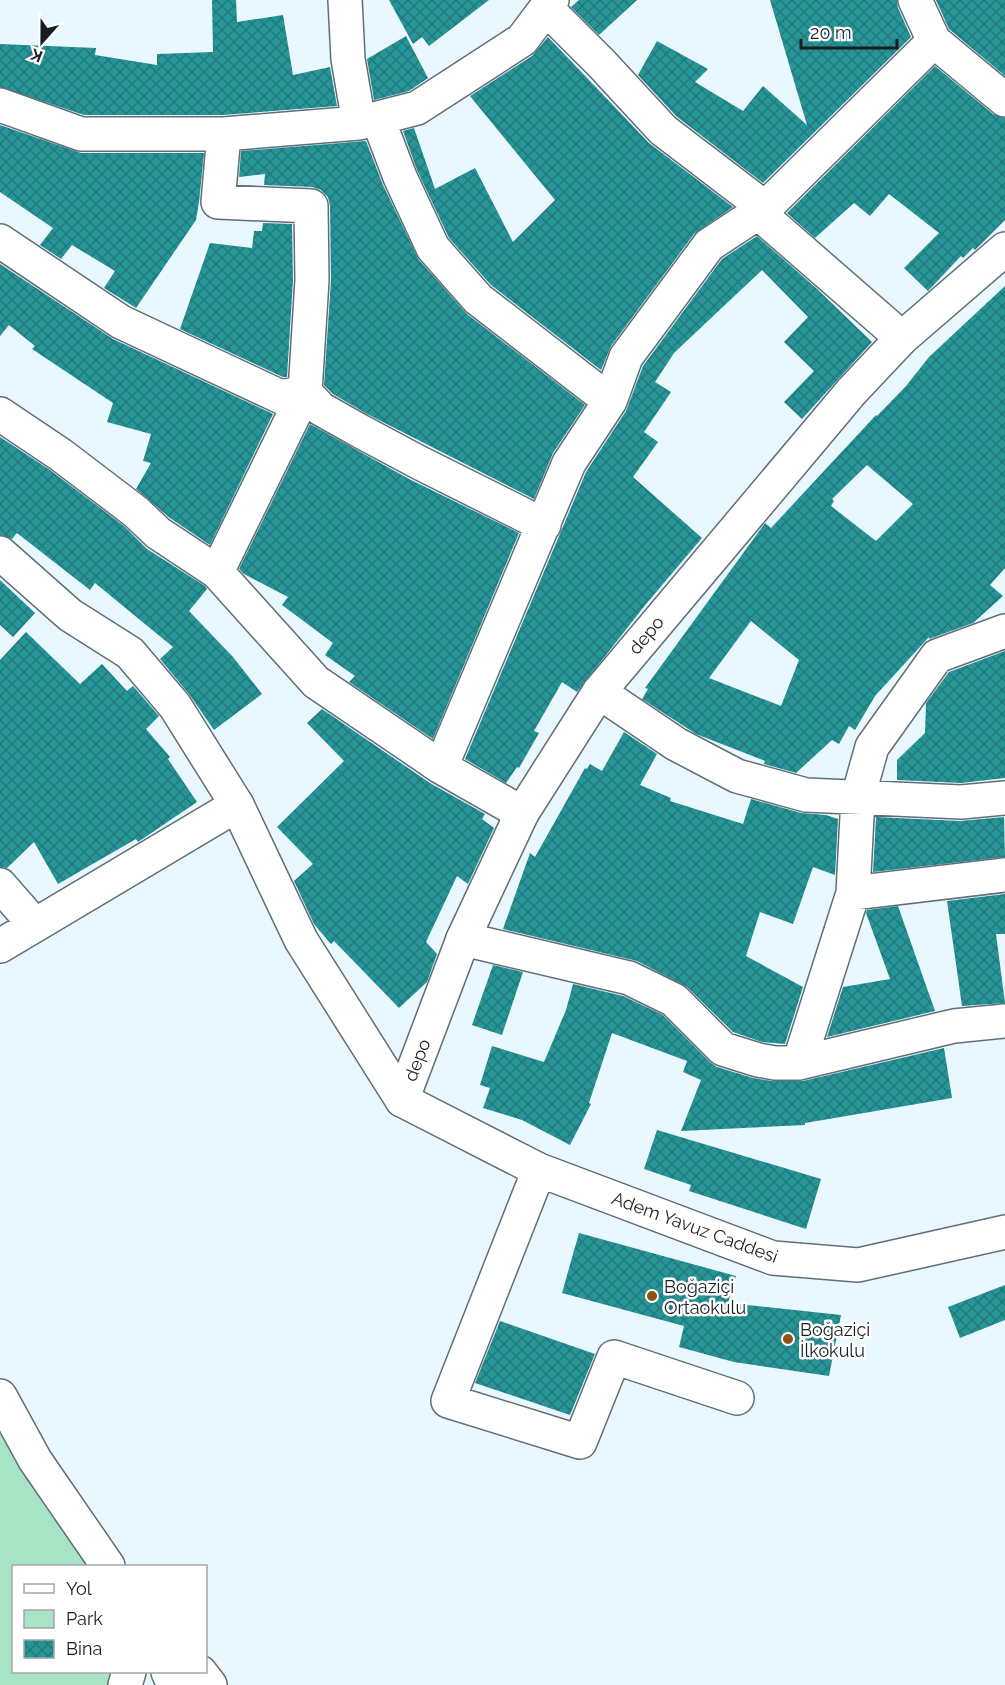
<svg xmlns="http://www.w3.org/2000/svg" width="1005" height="1685" font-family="Raleway,sans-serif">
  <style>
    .park { fill: #a7e4c6 }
    .building { fill: url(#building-cross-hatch); fill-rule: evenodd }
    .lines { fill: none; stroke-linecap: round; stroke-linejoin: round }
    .street-casing { stroke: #626e75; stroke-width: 36 }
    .secondary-casing { stroke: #626e75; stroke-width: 36 }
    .street { stroke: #fff; stroke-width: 33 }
    .secondary { stroke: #fff; stroke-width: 33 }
    .poi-dot { fill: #905216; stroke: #fff; stroke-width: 2 }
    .labels { text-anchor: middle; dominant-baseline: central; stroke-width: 5; stroke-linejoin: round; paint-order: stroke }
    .street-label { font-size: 18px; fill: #191e21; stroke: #fff }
    .poi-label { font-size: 18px; fill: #191e21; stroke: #fff; text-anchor: start }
  </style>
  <defs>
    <pattern id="building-cross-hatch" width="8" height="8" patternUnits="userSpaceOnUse" patternTransform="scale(1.5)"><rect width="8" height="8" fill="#279598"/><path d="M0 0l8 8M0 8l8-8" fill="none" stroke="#21797c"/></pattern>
  </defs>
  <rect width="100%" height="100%" fill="#e9f7ff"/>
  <path class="park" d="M0,1408L96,1566H14V1672H144L143,1685H0Z"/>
  <path class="building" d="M212,0H236L237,22L283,15L293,75L330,67L337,106L223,115H84L0,87V44L96,48L95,55L157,65V54L213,52Z
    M389,0H489L429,46L422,37L413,44Z
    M579,0H637L599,35L571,7Z
    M770,0H897L898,8L911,37L763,183L676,116L638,75L657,41L708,69L695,82L743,111L763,86L807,125Z
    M936,0H1005V76L949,29Z
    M406,36L428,78L409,91L374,100L367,59Z
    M548,37L649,143L733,207L694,234L611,346L601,370L491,285L449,238L417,170L403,131L414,128L435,189L475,168L513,242L555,200L470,96L532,56Z
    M935,66L993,114L1005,118V220L975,250L973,248L963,258L961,256L928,291L904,268L939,233L889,194L870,216L854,203L815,238L787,213Z
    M0,125L81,153H204L199,202L196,220L136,308L104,288L115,271L72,245L61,259L40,245L53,228L0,192Z
    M366,141L383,185L419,260L467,314L585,405L553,453L534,499L369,415L333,394L324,385L331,280L330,206L328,197L321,190L312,187L264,185L265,174L239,177L241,151Z
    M263,223L292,224L293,280L287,377H283L180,329L210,243L252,248L254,231H262Z
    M757,236L816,288L872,342L802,419L784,402L814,371L784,342L808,317L762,270L674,353L655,382L671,392L644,432L658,442L633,477L702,538L646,604L577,692L562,682L534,731L539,733L519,768L517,767L506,783L465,759L586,472L626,411L643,366L722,259Z
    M0,264L113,339L273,414L210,545L170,518L136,489L151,463L143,461L151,434L107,422L113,403L32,349L35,346L9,325L0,336Z
    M1005,286V568L990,585L1003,596L973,623L929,639V637L875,696L855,730L849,726L839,744L832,740L796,773L764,764L765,761L696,734L642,699L648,689L645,688L765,523L771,528L876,415L877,416L906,386L929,357ZM867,465L913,504L876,541L831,506L834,501L832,499ZM751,621L799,660L781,706L709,678Z
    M310,424L409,479L519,533L433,739L349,682L355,676L325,655L333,643L282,605L288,597L244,574L239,569Z
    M0,437L50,470L124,526L147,549L205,586L207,589L189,611L233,657L262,694L214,730L189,694L160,659L173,647L95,583L90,590L17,533L12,539L0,535Z
    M0,580L35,613L13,637L0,625Z
    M26,632L80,684L102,664L127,691L133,686L159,716L146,729L170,757L168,759L197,802L138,842L136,839L58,884L34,842L7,868L0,867V660Z
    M1005,651V778L961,783L897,780V760L925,733L926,703L949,672Z
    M322,709L430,783L485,814L482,819L494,828L468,884L457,876L426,942L437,954L427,982L399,1008L334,941L331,944L314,924L294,881L313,864L277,827L344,761L307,723Z
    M624,732L657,754L640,785L671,798L670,801L743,824L751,799L801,813L826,815L838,819L835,875L813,867L793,924L760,912L746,956L803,987L785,1044L762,1042L733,1032L687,987L637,961L503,929L530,853L535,857L585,768L587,769L590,764L602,771Z
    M876,817L960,821L1004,817L1005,857L873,872Z
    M1005,894V934H996L1005,1003L962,1006L947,901Z
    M898,906L935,1011L827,1037L843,987L890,979L866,913L867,910Z
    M493,965L523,972L502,1035L472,1025Z
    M573,984L623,996L663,1015L710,1062L717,1067L753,1078L772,1081H803L944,1048L952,1098L805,1123V1125L681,1131L701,1080L683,1072L687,1061L612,1033L589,1103L591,1104L570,1145L522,1120L483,1108L490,1088L480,1085L492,1046L544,1062L566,1010Z
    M657,1130L821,1179L806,1229L689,1191L691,1185L644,1169Z
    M579,1233L736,1276L728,1303L841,1315L829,1376L734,1362L679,1347L684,1326L562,1293Z
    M1005,1285V1320L960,1338L948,1307Z
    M500,1321L595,1354L570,1415L475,1383Z"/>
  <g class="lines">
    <g class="street-casing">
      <path id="street" d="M345,0L348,59L359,123
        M546,8L602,64L663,130L765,208L770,223L902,338
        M0,105L81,134H224L359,123L417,108L522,40L552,0
        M378,119L400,177L433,248L478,299L610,401
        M0,241L121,322L281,397L305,392L321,409L360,431L418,462L544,525
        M0,414L61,455L136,512L158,533L217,572L316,682L441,767L522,813
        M217,572L305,392L312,280L311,206L218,202L224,134
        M599,692L676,744L737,776L806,795L961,802L1005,798
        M441,767L569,463L610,401L626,357L709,245L765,208L934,41
        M0,885L35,925
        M853,893L1005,875
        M463,939L629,978L674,1000L723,1049L758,1060L775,1063H799L954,1026L1005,1021
        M0,946L237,805
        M799,1063L853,893L858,797L872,747L937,656L1005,631
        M402,1100L539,1170L773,1258L858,1265L1005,1232
        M539,1170L448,1401L580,1442L614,1357L737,1398
        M168,1672L174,1685"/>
    </g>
    <g class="secondary-casing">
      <path id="secondary" d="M915,0L934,41L1005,100
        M0,553L70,615L130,653L175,706L237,805L301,940L402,1100
        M402,1100L463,939L522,813L599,692L852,391L902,338L1005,249
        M0,1396L35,1460L108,1566
        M200,1672L210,1685
        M125,1685L129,1672"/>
    </g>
    <use href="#street" class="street"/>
    <use href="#secondary" class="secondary"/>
  </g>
  <g class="poi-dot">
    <circle cx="652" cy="1296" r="6"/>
    <circle cx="788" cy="1339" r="6"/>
  </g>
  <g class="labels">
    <g class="street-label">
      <text transform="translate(646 635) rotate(-50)">depo</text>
      <text transform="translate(417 1060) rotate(-69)">depo</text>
      <text transform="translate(695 1227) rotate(20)">Adem Yavuz Caddesi</text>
    </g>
    <g class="poi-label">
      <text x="664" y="1286">Boğaziçi<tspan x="664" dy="21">Ortaokulu</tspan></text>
      <text x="800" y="1329">Boğaziçi<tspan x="800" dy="21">İlkokulu</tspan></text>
    </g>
  </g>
  <rect x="12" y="1565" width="195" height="108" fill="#ffffff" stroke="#a3a5a6" stroke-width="1.5"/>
  <rect x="24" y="1584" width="30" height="9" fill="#ffffff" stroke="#a3a5a6" stroke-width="1.5"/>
  <text x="66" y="1595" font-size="18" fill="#191e21">Yol</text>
  <rect x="24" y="1610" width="30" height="18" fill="#a7e4c6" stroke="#a3a5a6" stroke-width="1.5"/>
  <text x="66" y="1625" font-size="18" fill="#191e21">Park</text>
  <rect x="24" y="1640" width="30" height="18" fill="url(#building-cross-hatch)" stroke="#a3a5a6" stroke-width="1.5"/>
  <text x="66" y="1655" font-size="18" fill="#191e21">Bina</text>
  <g transform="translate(42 42) rotate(201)" stroke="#ffffff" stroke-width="4.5" paint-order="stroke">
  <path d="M0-4.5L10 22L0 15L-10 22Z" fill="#191e21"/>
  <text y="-9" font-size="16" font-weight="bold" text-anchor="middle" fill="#191e21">K</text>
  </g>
  <path d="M801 39v9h96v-9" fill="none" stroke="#191e21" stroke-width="3"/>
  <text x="810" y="39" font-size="18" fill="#191e21" stroke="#ffffff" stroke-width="4.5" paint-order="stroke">20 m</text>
</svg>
